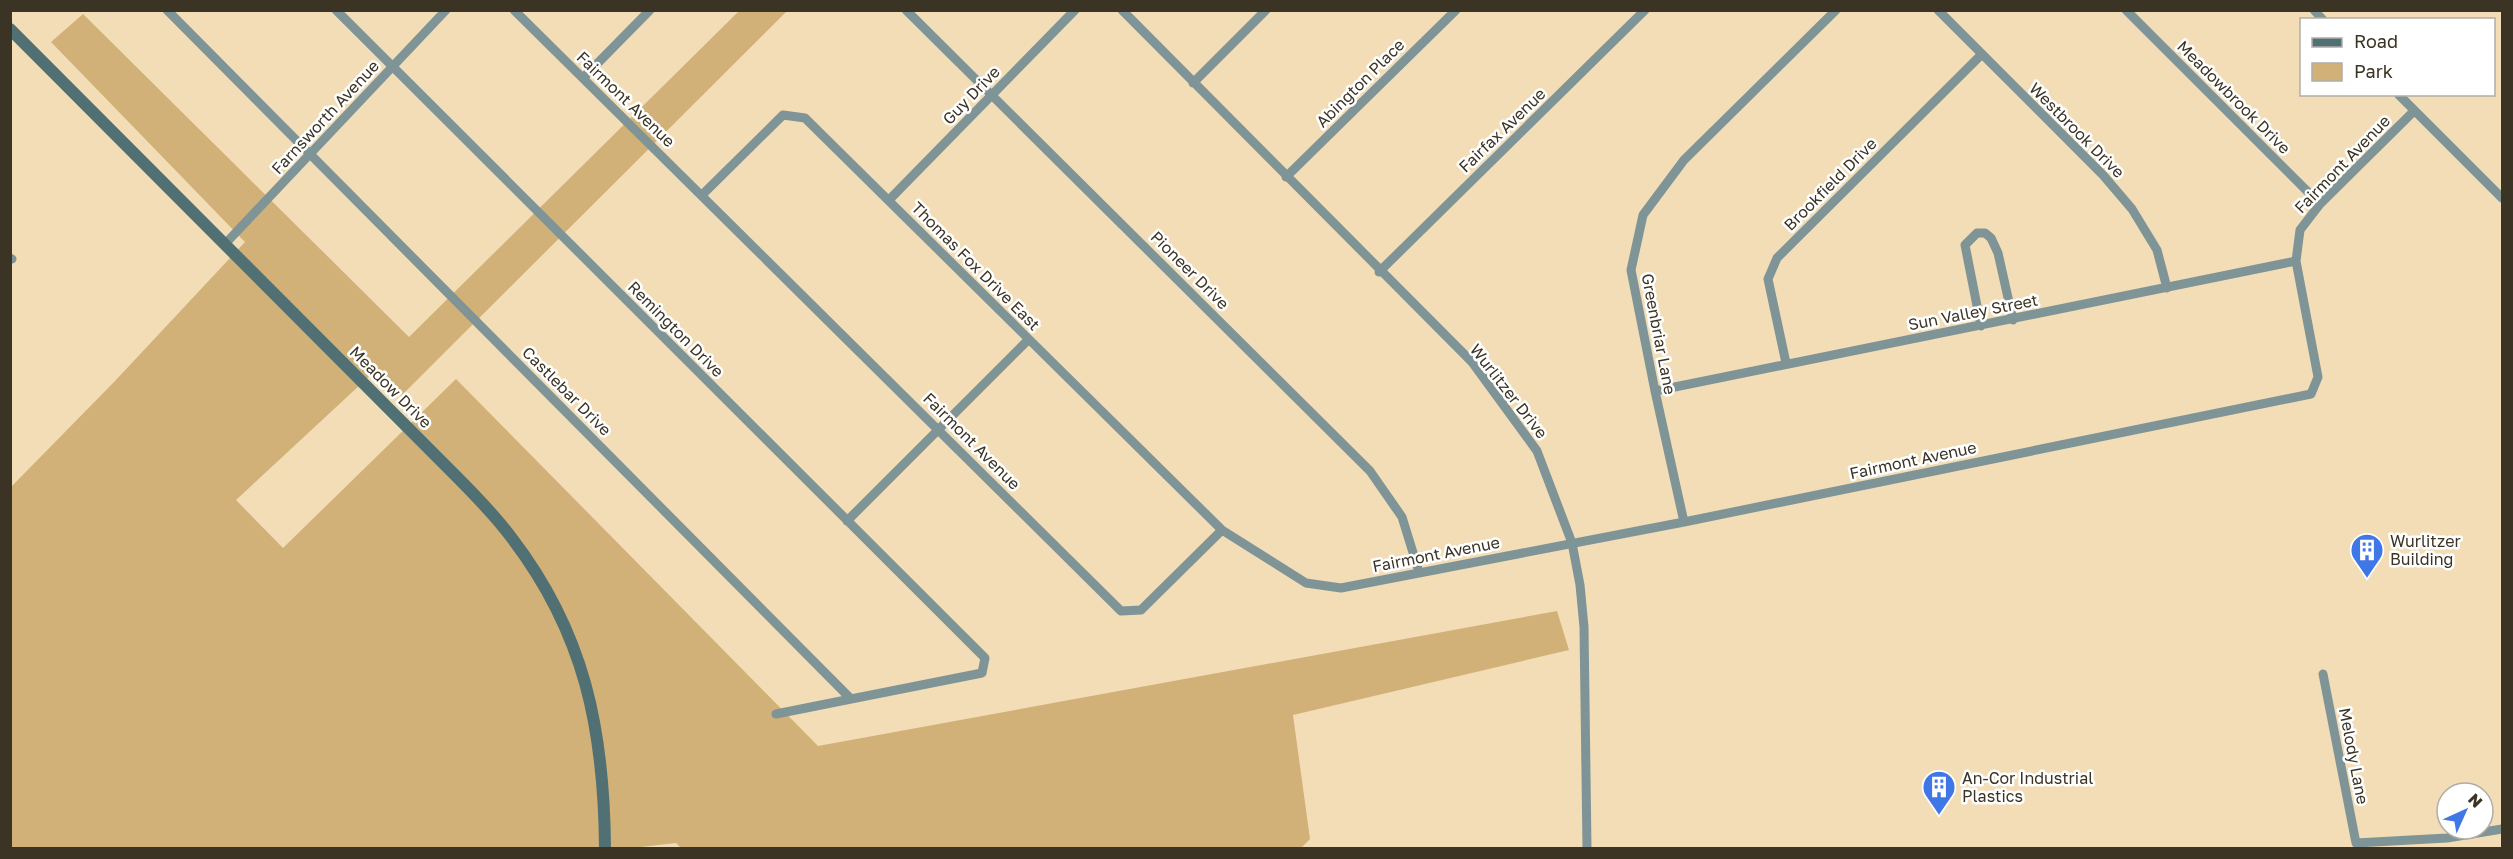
<svg xmlns="http://www.w3.org/2000/svg" width="2513" height="859" font-family="'Golos Text',sans-serif">
  <style>
    .green { fill: #d1b177 }
    .lines { fill: none; stroke-linecap: round; stroke-linejoin: round }
    .street { stroke: #7f9496; stroke-width: 9 }
    .secondary { stroke: #507073; stroke-width: 12 }
    .labels { text-anchor: middle; dominant-baseline: central; stroke-width: 5; stroke-linejoin: round; paint-order: stroke }
    .street-label { font-size: 16px; fill: #3b3324; stroke: #fff }
    .poi-label { font-size: 16px; fill: #3b3324; stroke: #fff; text-anchor: start }
  </style>
  <rect width="100%" height="100%" fill="#f2ddb7"/>
  <path class="green" d="M739,11H787L401,396L375,371L236,500L283,548L456,379L818,746L1557,611L1569,650L1293,715L1310,839L1301,848H681L676,843L632,848H11V487L115,381L245,242L51,42L83,14L409,337Z"/>
  <g class="lines">
    <path class="street" d="M167,10L851,699L982,673L985,658L336,10
      M514,10L1121,611L1141,610L1222,530
      M906,10L1370,471L1402,517L1419,572
      M1122,10L1472,362L1537,451L1572,543L1580,585L1584,627L1587,848
      M1938,10L2103,175L2132,209L2157,250L2167,288
      M2126,10L2320,204
      M2314,10L2323,20
      M583,78L650,10
      M1193,83L1266,10
      M2398,94L2502,198
      M1286,177L1456,10
      M702,195L783,115L805,118L1222,530L1306,583L1341,588L1684,522L2311,394L2318,377L2296,261L2300,230L2320,204L2414,111
      M889,200L1075,10
      M225,244L446,10
      M10,258L12,259
      M1379,272L1645,10
      M1981,326L1965,245L1977,233H1985L1991,238L1998,253L2013,320
      M1786,363L1768,279L1777,258L1981,55
      M1655,391L2296,261
      M847,521L1028,340
      M1684,522L1655,391L1631,270L1643,215L1684,160L1836,10
      M2323,674L2356,843L2447,838L2502,829
      M776,714L851,699"/>
    <path class="secondary" d="M10,29L453,473C473,493 494,514 511,537C585,633 604,730 605,848"/>
  </g>
  <defs>
    <g id="building-pin" transform="scale(1.725)"><path d="M0 17L-7.5 6A9.5 9.5 0 1 1 7.5 6Z" fill="#4077e7" stroke="#fff"/><path d="M-4-6H4V6H1V3H-1V6H-4ZM-2.5-4.3h1.7v1.8h-1.7ZM.8-4.3h1.7v1.8H.8ZM-2.5-1h1.7V.8h-1.7ZM.8-1h1.7V.8H.8Z" fill="#fff"/></g>
  </defs>
  <g fill-rule="evenodd">
    <use href="#building-pin" x="2367" y="550"/>
    <use href="#building-pin" x="1939" y="787"/>
  </g>
  <g class="labels">
    <g class="street-label">
      <text transform="translate(1360 83) rotate(-45)">Abington Place</text>
      <text transform="translate(971 95) rotate(-46)">Guy Drive</text>
      <text transform="translate(2234 97) rotate(45)">Meadowbrook Drive</text>
      <text transform="translate(626 99) rotate(44)">Fairmont Avenue</text>
      <text transform="translate(325 117) rotate(-47)">Farnsworth Avenue</text>
      <text transform="translate(1502 130) rotate(-44)">Fairfax Avenue</text>
      <text transform="translate(2077 130) rotate(45)">Westbrook Drive</text>
      <text transform="translate(2342 164) rotate(-46)">Fairmont Avenue</text>
      <text transform="translate(1830 184) rotate(-45)">Brookfield Drive</text>
      <text transform="translate(976 266) rotate(45)">Thomas Fox Drive East</text>
      <text transform="translate(1190 270) rotate(45)">Pioneer Drive</text>
      <text transform="translate(1973 312) rotate(-11)">Sun Valley Street</text>
      <text transform="translate(676 329) rotate(45)">Remington Drive</text>
      <text transform="translate(1659 334) rotate(79)">Greenbriar Lane</text>
      <text transform="translate(391 387) rotate(45)">Meadow Drive</text>
      <text transform="translate(567 391) rotate(45)">Castlebar Drive</text>
      <text transform="translate(1509 391) rotate(52)">Wurlitzer Drive</text>
      <text transform="translate(972 441) rotate(45)">Fairmont Avenue</text>
      <text transform="translate(1913 460) rotate(-12)">Fairmont Avenue</text>
      <text transform="translate(1436 554) rotate(-11)">Fairmont Avenue</text>
      <text transform="translate(2354 756) rotate(79)">Melody Lane</text>
    </g>
    <g class="poi-label">
      <text x="2390" y="541">Wurlitzer<tspan x="2390" dy="18">Building</tspan></text>
      <text x="1962" y="778">An-Cor Industrial<tspan x="1962" dy="18">Plastics</tspan></text>
    </g>
  </g>
  <rect width="2513" height="859" fill="none" stroke="#3b3324" stroke-width="24"/>
  <rect x="2300" y="18" width="195" height="78" fill="#ffffff" stroke="#b1ada7" stroke-width="1.5"/>
  <rect x="2312" y="38" width="30" height="9" fill="#507073" stroke="#b1ada7" stroke-width="1.5"/>
  <text x="2354" y="48" font-size="18" fill="#3b3324">Road</text>
  <rect x="2312" y="63" width="30" height="18" fill="#d1b177" stroke="#b1ada7" stroke-width="1.5"/>
  <text x="2354" y="78" font-size="18" fill="#3b3324">Park</text>
  <g transform="translate(2465 811) rotate(45)"><circle r="28" fill="#ffffff" stroke="#b1ada7" stroke-width="1.5"/>
  <path d="M0-4.5L10 22L0 15L-10 22Z" fill="#4077e7"/>
  <text y="-9" font-size="16" font-weight="bold" text-anchor="middle" fill="#3b3324">N</text>
  </g>
</svg>
